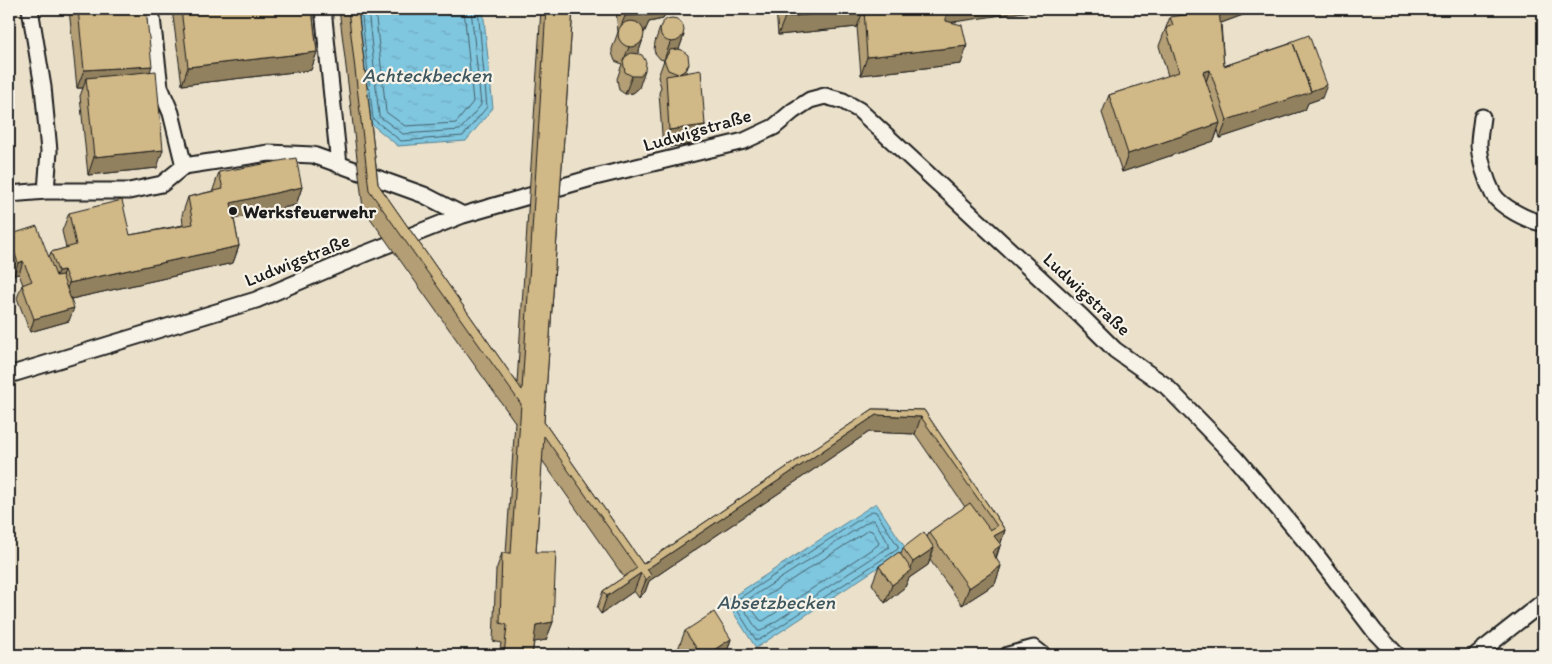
<svg xmlns="http://www.w3.org/2000/svg" width="1552" height="664" font-family="Itim,sans-serif">
  <style>
    .built { fill: #ebe1cb }
    .water { fill: url(#water-ripples); stroke: #578291 }
    .lines { fill: none; stroke-linecap: round; stroke-linejoin: round }
    .shore { stroke: #44606a; stroke-width: 1 }
    .service-casing { stroke: #1c1c1c; stroke-width: 19 }
    .service { stroke: #f7f3e8; stroke-width: 15 }
    .wall { fill: #b39e74; stroke: #1c1c1c }
    .shaded-wall { fill: #92815e; stroke: #1c1c1c }
    .building { fill: #d0b887; stroke: #1c1c1c }
    .poi-dot { fill: #1c1c1c; stroke: #f7f3e8; stroke-width: 2 }
    .labels { text-anchor: middle; dominant-baseline: central; stroke-width: 4.5; stroke-linejoin: round; paint-order: stroke }
    .street-label { font-size: 19px; fill: #1c1c1c; stroke: #f7f3e8 }
    .poi-label { font-size: 19px; font-weight: bold; fill: #1c1c1c; stroke: #f7f3e8; text-anchor: start }
    .water-label { font-size: 20px; font-style: italic; fill: #3f5860; stroke: #f7f3e8 }
  </style>
  <defs>
    <pattern id="water-ripples" width="26" height="14" patternUnits="userSpaceOnUse" patternTransform="scale(1.25)"><rect width="26" height="14" fill="#7fc6df"/><path d="M2 4q2-2 4 0t4 0M15 11q2-2 4 0t4 0" fill="none" stroke="#6daabf"/></pattern>
  </defs>
  <rect width="100%" height="100%" fill="#f7f3e8"/>
  <filter id="ink" filterUnits="userSpaceOnUse"><feTurbulence type="fractalNoise" baseFrequency=".02" numOctaves="2"/><feDisplacementMap in="SourceGraphic" scale="10" xChannelSelector="R" yChannelSelector="G"/><feConvolveMatrix kernelMatrix="1 2 1 2 8 2 1 2 1" color-interpolation-filters="sRGB"/></filter>
  <g filter="url(#ink)">
    <path class="built" d="M9,9H1543V655H9Z"/>
    <path class="water" d="M356,9H483L493,108L466,141L398,146L369,122Z
      M876,503L906,549L756,648L726,601Z"/>
    <g class="lines">
      <path class="shore" d="M361,9L373,119L401,141L463,136L487,107L478,9
        M368,9L379,116L403,134L460,130L481,105L471,9
        M375,9L386,112L405,126L456,123L473,102L464,9
        M873,511L876,512L898,546V549L759,640H756L734,605V602Z
        M871,520H874L889,544V547L761,631H758L742,606L743,603Z
        M869,530L872,531L879,542L878,545L763,621L760,620L752,609L753,605Z"/>
      <g class="service-casing">
        <path id="service" d="M30,9L43,87L49,151L46,191
          M151,9L160,87L171,113L184,166
          M323,9L339,165
          M1482,117C1481,126 1479,136 1479,145C1480,160 1486,180 1493,194C1501,207 1528,221 1543,223
          M9,194L46,191H129L162,184L184,166L269,153L313,155L424,195L463,215
          M9,375L256,300L364,254L463,215L595,177L744,141L774,127L793,111L810,100L825,96L843,101L859,110L1082,317L1115,350L1166,386L1236,458L1311,548L1375,632L1397,655
          M1008,655L1034,648L1043,655
          M1476,655L1543,602"/>
      </g>
      <use href="#service" class="service"/>
    </g>
    <path class="wall" d="M69,9H146L157,168L88,175L80,96L83,88H77Z
      M172,9H312L317,52L311,70L182,85Z
      M339,9H358L378,184L517,383L541,9H573L544,422L643,564L873,409L924,410L1005,530L996,559L1001,566L995,584L962,605L930,560L928,565L909,578L905,587L885,603L872,584L879,566L901,554L903,548L927,537L929,532L965,507L915,434L869,432L649,581L645,592L639,598L634,591L601,614L597,608L603,591L624,577L542,460L536,552L553,622L546,640L534,642L532,655H499L501,643L493,641L496,570L502,553H506L515,422L363,208Z
      M616,9H667L663,19L649,22L644,33H643V39L638,54L639,88L633,93L625,94L619,90L617,79L622,64L615,61L612,53V49L618,32Z
      M776,9H1044L949,22L961,64L861,75L857,27L778,35Z
      M1204,9H1259L1221,23L1224,66L1289,44L1290,42L1322,98L1308,103L1305,110L1220,138L1218,130L1214,141L1122,172L1102,113L1109,95L1168,76L1159,46L1170,17L1204,12Z
      M661,25L684,35L679,49L686,73L705,125L699,143L663,148L659,93L661,87L658,77L664,60L660,59L655,53L654,50L655,42Z
      M219,172L302,187L296,205L234,219L239,246L233,263L71,299L69,321L30,332L17,298L22,285H23L19,274L14,275L9,261V235L49,257L51,252L66,248L62,231L69,213L130,235L183,225L182,215L188,197L213,191V190Z
      M685,631L731,639L726,655H682L678,649Z"/>
    <path class="shaded-wall" d="M648,9H667L663,19L649,22L644,33L618,34L625,16Z
      M864,9L857,27L778,35L785,17Z
      M945,9H1044L940,24Z
      M1219,9H1259L1213,26Z
      M684,35L678,52L672,59L664,60L670,43Z
      M643,39L637,57L623,62L629,47Z
      M967,46L961,64L861,75L867,57Z
      M317,52L311,70L182,85L188,67Z
      M689,64L682,82L679,74Z
      M152,66L146,83L86,78L83,88H77L84,70Z
      M645,70L639,88L633,93L625,94L632,76Z
      M1210,70L1204,88L1203,72Z
      M1327,85L1322,98L1308,103L1305,110L1220,138L1227,120Z
      M1220,123L1214,141L1122,172L1128,154Z
      M705,125L699,143L663,148L669,130Z
      M163,150L157,168L88,175L94,157Z
      M302,187L296,205L225,221L231,203Z
      M239,246L233,263L62,301L69,283Z
      M23,261L19,274L14,275L18,263Z
      M64,270L58,288L51,289L58,271Z
      M74,308L69,321L30,332L34,319Z
      M876,415L921,417L915,434L869,432L649,581L645,592L639,598L646,580L647,569Z
      M1005,530L994,563L985,570L994,536Z
      M934,548L928,565L909,578L905,587L885,603L892,585L910,571L913,562Z
      M1001,566L995,584L962,605L969,588Z
      M641,573L634,591L601,614L607,596Z
      M553,622L546,640L529,643L536,625Z
      M731,639L726,655H706Z"/>
    <path class="building" d="M78,9H146L152,66L84,70Z
      M181,9H312L317,52L188,67Z
      M348,9H358L378,184L522,390L546,9H573L544,422L643,564L873,409L924,410L1005,530L994,536L1001,545L992,552L1001,566L969,588L929,532L970,503L990,530L997,526L921,417L876,415L647,569L651,575L646,580L641,573L607,596L603,591L637,568L544,436L536,552H556L553,622L536,625L532,655H504L507,625L500,623L502,553H511L521,404L369,190Z
      M624,9H650L651,15L625,16Z
      M784,9H946V21L962,25L967,46L867,57L864,9L785,17Z
      M1212,9H1219L1224,66L1293,43L1311,92L1227,120L1210,70L1203,72L1220,123L1128,154L1109,95L1179,72L1166,28L1173,25L1170,17L1212,11Z
      M660 30a12 12 0 1 1 24 0a12 12 0 1 1-24 0Z
      M618 34a13 13 0 1 1 26 0a13 13 0 1 1-26 0Z
      M1309,35L1327,85L1311,91L1293,43L1290,44V42Z
      M678,49L682,50L688,55L689,64L684,71L679,74L701,70L705,125L669,130L666,76L678,74L668,70L664,60L670,50Z
      M631,53L639,54L642,55L646,62L645,70L640,76H632L625,72L623,61L625,57Z
      M156,71L163,150L94,157L86,78Z
      M296,158L302,187L231,203L239,246L69,283L64,270L58,271L51,252L76,245L69,213L122,200L130,235L193,224L188,197L223,189L219,172Z
      M37,226L56,276L62,275L74,308L34,319L22,285L32,281L23,261L18,263L9,235Z
      M924,532L934,548L913,562L903,548Z
      M899,552L912,570L892,585L879,566Z
      M714,612L731,639L706,655H701L685,631Z"/>
  </g>
  <circle class="poi-dot" cx="233" cy="211" r="5"/>
  <g class="labels">
    <g class="street-label">
      <text transform="translate(697 130) rotate(-16)">Ludwigstraße</text>
      <text transform="translate(297 260) rotate(-22)">Ludwigstraße</text>
      <text transform="translate(1087 294) rotate(43)">Ludwigstraße</text>
    </g>
    <g class="poi-label">
      <text x="243" y="211">Werksfeuerwehr</text>
    </g>
    <g class="water-label">
      <text x="427" y="75">Achteckbecken</text>
      <text x="776" y="602">Absetzbecken</text>
    </g>
  </g>
  <rect width="1552" height="664" fill="none" stroke="#f7f3e8" stroke-width="30"/>
  <rect x="15" y="15" width="1522" height="634" fill="none" stroke="#1c1c1c" stroke-width="2" filter="url(#ink)"/>
</svg>
